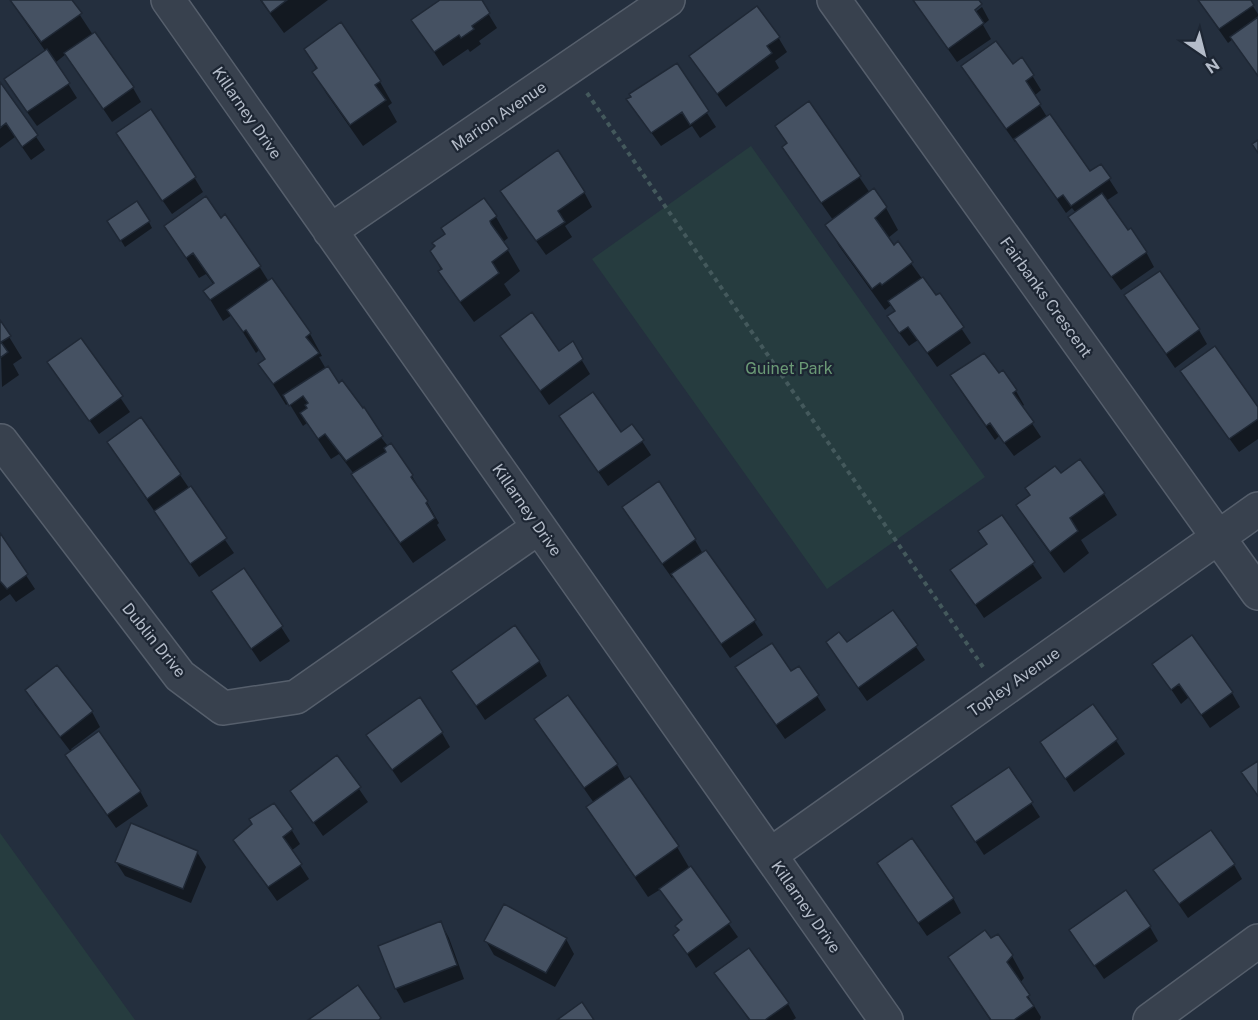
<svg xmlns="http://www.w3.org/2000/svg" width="1258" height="1020" font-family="'Public Sans',sans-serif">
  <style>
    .green { fill: #263c3f }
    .shadow { fill: #0007 }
    .building { fill: #455162; stroke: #1f2835; stroke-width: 1.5 }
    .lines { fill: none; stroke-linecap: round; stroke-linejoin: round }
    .minor-casing { stroke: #565f6c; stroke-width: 36 }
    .path { stroke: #44595c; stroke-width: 4; stroke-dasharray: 4.5 4.5; stroke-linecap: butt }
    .minor { stroke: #38414e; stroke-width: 33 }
    .labels { text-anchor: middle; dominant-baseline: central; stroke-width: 4.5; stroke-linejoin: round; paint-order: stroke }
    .street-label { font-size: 16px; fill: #b4bcc9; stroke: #1d2633 }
    .park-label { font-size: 16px; fill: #6b9a76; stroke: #1d2633 }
  </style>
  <rect width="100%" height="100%" fill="#242f3e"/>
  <path class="green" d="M751,146L985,477L827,589L592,259Z
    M0,833L135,1020H0Z"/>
  <path class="shadow" d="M10,0H70L93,35L133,88L141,102L112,122L66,54L55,63L77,98L37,126L14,94L46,52Z
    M260,0H328L284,33Z
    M442,0H480L497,28L479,41L481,44L470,52L468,49L443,66L413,20Z
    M913,0H978L970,16L982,7L989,20L983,25L991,39L957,62Z
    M1198,0H1249L1258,14V76L1233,39L1228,43Z
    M778,37L787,52L775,61L779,68L726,107L691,57Z
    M306,50L380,82L392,103L388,106L397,122L363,146L326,93L314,72L317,70Z
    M1022,59L1041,90L1034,96L1047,117L1090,173L1109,179L1118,193L1106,201L1128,232L1146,252L1154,267L1121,290L1079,232L1076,213L1072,208L1066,213L1017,141L1015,142L971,81L963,67L1012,66Z
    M676,65L716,127L700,138L692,126L661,146L637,113Z
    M0,84L45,150L31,160L15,137L0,148Z
    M809,103L870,193L873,191L886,208L898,230L888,238L894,247L897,244L936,298L939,295L971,343L937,367L918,340L909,346L897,330L889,316L896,312L891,305L885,310L839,246L827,225L833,220L797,169L784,147L787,144L777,126Z
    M126,148L194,177L203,192L172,214Z
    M584,192L592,207L565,226L572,237L546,255L511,206Z
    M496,217L508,238L503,242L520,271L504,284L511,295L474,322L453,293L432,252L447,235Z
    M221,220L259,266L269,282L272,280L310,334L322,356L319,357L326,369L412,476L439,523L437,525L446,540L413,563L366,496L354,474L339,454L331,459L307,423L303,426L289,403L286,405L260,364L266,360L259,350L256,353L232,315L223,321L205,291L214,285L206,274L199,278L166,227Z
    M109,221L149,222L152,228L125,247Z
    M1126,296L1199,330L1207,344L1175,368Z
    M0,322L22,358L13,364L19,375L2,387Z
    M502,336L559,353L572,344L590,374L549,405Z
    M81,340L130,412L99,434L49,362Z
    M999,375L1016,391L1024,405L1021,407L1041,437L1014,456L999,436L995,440L960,390Z
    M1191,385L1258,410V439L1239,452Z
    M632,426L651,455L608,486L570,431L621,434Z
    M117,456L180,475L234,553L199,577Z
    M1080,461L1104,494L1117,515L1081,540L1089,553L1064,573L1031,527L1018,505Z
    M623,507L695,540L703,554L754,621L763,635L730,658L674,576L672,578L632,522Z
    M1001,517L1042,578L984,618L952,570L988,545Z
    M0,536L35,589L16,602L10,594L0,601Z
    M213,592L281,627L290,641L260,662Z
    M892,612L925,660L867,701L836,657L846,645Z
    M539,661L547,676L485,720L453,672Z
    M1154,664L1232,693L1240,707L1210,728L1189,697L1181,704Z
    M57,667L92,712L100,727L71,749L140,791L148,806L116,828L75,770L67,755L71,752L35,705L27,690Z
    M799,668L826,710L785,739L745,681L791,673Z
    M568,697L617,765L626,781L677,847L690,869L738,937L696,968L675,935L680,931L683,922L661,889L648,897L601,828L588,807L594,803L536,720Z
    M1093,706L1125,754L1074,792L1042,742Z
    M442,733L450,747L401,783L368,735Z
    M337,757L368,802L323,836L292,791Z
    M1031,803L1040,817L984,855L953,807Z
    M291,829L300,844L291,851L309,879L277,901L234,840Z
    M197,852L206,867L191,903L125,876L116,862Z
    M1234,865L1242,879L1188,918L1155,870Z
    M887,878L953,898L961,913L927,936Z
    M441,923L449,938L464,979L404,1003L396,989L380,947Z
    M1150,927L1158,941L1104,979L1071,931Z
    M566,939L574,954L555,987L494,955L486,941Z
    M991,941L1012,956L1024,978L1020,983L1041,1017L1040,1020H990L963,979Z
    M716,973L788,1004L796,1018L793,1020H749Z"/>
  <path class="building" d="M10,0H72L82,13L41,42Z
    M261,0H287L270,13Z
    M440,0H482L490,13L472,26L474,29L461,38L459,35L434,52L411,20Z
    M913,0H979L982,4L975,10L984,23L948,49Z
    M1198,0H1251L1254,5L1219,29Z
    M757,6L780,37L767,46L772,53L717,94L689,56Z
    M1258,17V76L1230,37Z
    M341,22L381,81L375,85L386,100L350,125L312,72L317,68L304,49Z
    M95,32L134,87L103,109L64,53Z
    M996,41L1013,64L1022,57L1034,75L1026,81L1041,104L1006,129L961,66Z
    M47,49L70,83L27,112L4,79Z
    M677,63L709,111L690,125L682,112L651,133L626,99L631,97L629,94Z
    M0,82L38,135L22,147L6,123L0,128Z
    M809,101L861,176L821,203L782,147L787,143L775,126Z
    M151,109L196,177L162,201L116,133Z
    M1050,114L1090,171L1101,164L1111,178L1071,206L1063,195L1057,199L1014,139Z
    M1258,140V153L1252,144Z
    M558,150L585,192L558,211L565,222L536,241L500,191Z
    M874,188L887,207L875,218L894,245L898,241L913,262L882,285L880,283L872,289L825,225Z
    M1102,193L1128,230L1131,228L1147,252L1111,277L1068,217Z
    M206,196L221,218L225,214L261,266L210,300L203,291L214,283L193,253L186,258L164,226Z
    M484,198L497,216L490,221L491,224L509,249L492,262L499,273L460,302L438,271L442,269L430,251L435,246L432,243L445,234L441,228Z
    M137,201L150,221L120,241L107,221Z
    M1160,271L1200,329L1166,354L1124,295Z
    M923,277L936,295L940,293L964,327L927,353L908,327L899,333L887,316L895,311L888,301Z
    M272,278L311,333L306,337L319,353L273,384L258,364L265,359L246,330L243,332L227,310Z
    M532,312L559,351L573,341L583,359L540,391L500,336Z
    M0,320L11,336L1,342L8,352L0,358Z
    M81,338L123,396L89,421L47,362Z
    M1215,346L1258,407V419L1229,439L1180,371Z
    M984,353L999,373L1003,370L1017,390L1013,393L1034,422L1004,443L990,423L986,426L950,375Z
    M328,366L339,383L342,380L363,408L364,407L383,436L346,461L325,434L318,439L300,413L307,408L305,405L308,403L303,396L289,406L283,395Z
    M593,392L621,432L632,424L644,440L598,472L559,416Z
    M141,417L181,474L147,499L107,442Z
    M391,443L413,475L411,477L428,501L426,503L435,518L400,543L351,474L386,452L384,448Z
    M1080,459L1105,493L1070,518L1078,531L1050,552L1016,505L1030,495L1025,488L1055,466L1061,473Z
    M659,481L696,539L662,564L622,507Z
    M191,486L227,538L190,564L154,511Z
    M1002,515L1035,562L975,605L950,570L987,544L978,531Z
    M0,533L28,574L7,589L0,581Z
    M706,550L756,620L721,644L671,574Z
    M244,568L283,626L251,649L211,591Z
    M893,610L918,645L858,688L826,642L839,632L847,642Z
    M515,625L540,661L476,706L451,671Z
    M1192,635L1233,692L1201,715L1179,684L1171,690L1152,664Z
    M772,643L791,671L799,666L819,695L776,725L735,667Z
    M57,665L93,711L60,737L25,690Z
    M568,695L618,764L584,788L534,719Z
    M420,697L443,732L392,770L366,735Z
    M1093,704L1118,739L1065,779L1040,742Z
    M99,731L141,791L107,815L65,755Z
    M337,755L361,787L313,823L290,791Z
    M1258,761V796L1241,772Z
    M1009,767L1033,802L975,842L951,806Z
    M630,776L679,846L635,877L586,807Z
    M274,803L293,829L283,837L302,864L268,887L233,840L252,824L249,819Z
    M131,823L198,851L183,889L115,862Z
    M1211,830L1235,864L1179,904L1153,870Z
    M912,838L954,898L918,923L877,863Z
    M691,866L731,922L687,954L673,935L679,930L675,926L682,920L659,889Z
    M1126,890L1151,926L1094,966L1069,930Z
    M504,904L567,938L546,973L484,941Z
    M441,921L457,965L395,989L378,946Z
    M985,930L991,938L998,934L1013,955L1007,962L1030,995L1027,997L1034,1006L1014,1020H991L948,957Z
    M749,948L789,1003L765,1020H750L714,973Z
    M358,985L381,1018L379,1020H308Z
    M582,1002L594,1020H557Z"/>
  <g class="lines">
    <g class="minor-casing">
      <path id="minor" d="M168,0L886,1020
        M834,0L1258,593
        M330,231L668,0
        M0,442L1,441L180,676L223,708L296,697L539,527
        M770,855L1258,509
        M1150,1020L1258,941"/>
    </g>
    <path class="path" d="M587,93L983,667"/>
    <use href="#minor" class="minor"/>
  </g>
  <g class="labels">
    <g class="street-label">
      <text transform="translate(247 113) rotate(55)">Killarney Drive</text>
      <text transform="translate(499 116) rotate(-34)">Marion Avenue</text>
      <text transform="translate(1046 297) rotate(54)">Fairbanks Crescent</text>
      <text transform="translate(527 510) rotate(55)">Killarney Drive</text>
      <text transform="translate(154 640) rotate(51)">Dublin Drive</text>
      <text transform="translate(1014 682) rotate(-35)">Topley Avenue</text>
      <text transform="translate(806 907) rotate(55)">Killarney Drive</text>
    </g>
    <g class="park-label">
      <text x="789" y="368">Guinet Park</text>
    </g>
  </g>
  <g transform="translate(1204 54) rotate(145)" stroke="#1d2633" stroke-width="4.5" paint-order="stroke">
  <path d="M0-4.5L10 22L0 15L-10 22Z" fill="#b4bcc9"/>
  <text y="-9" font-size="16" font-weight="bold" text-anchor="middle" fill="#b4bcc9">N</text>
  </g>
</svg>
